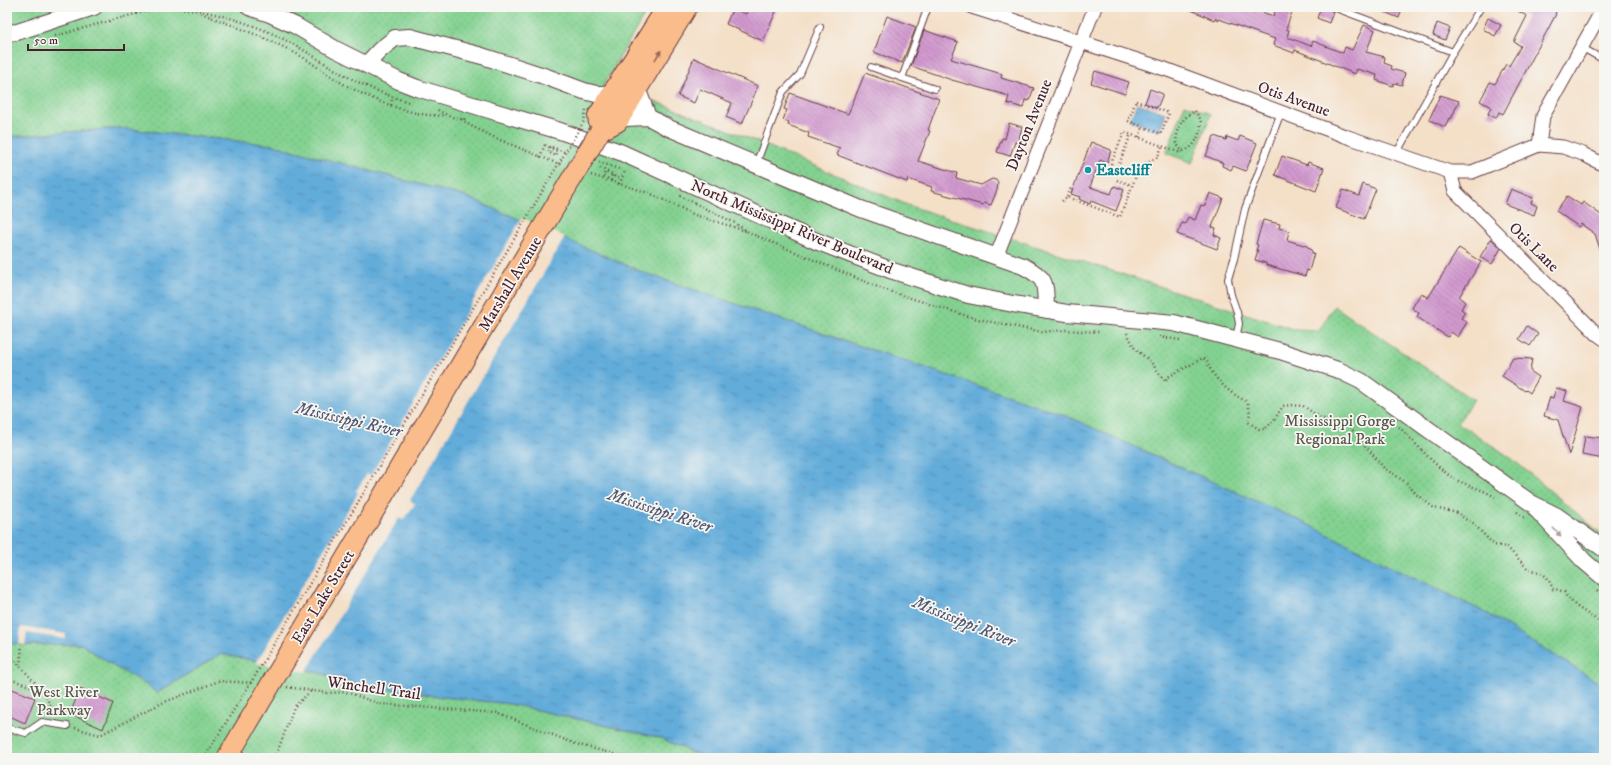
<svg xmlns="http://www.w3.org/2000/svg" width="1611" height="765" font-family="'IM FELL DW Pica',serif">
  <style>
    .grass { fill: url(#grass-dots); stroke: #66785e }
    .garden { fill: url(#garden-furrows); stroke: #66785e }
    .water { fill: url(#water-ripples); stroke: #566682 }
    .pier { fill: #f4dfc7 }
    .building { fill: url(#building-back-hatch) }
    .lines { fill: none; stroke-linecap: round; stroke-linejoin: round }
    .service-casing { stroke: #643c42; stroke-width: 8 }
    .minor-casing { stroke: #643c42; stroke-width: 15 }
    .tertiary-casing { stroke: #643c42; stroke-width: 18 }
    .primary-casing { stroke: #643c42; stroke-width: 22 }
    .path { stroke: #643c42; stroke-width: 2.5; stroke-dasharray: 1 3; stroke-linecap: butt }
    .service { stroke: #fff; stroke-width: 6 }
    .minor { stroke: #fff; stroke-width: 13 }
    .tertiary { stroke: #fff; stroke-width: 16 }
    .primary { stroke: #f9bc8a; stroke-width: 20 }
    .primary-bridge-casing { stroke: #643c42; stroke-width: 22; stroke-linecap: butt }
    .path-bridge { stroke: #643c42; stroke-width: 2.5; stroke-dasharray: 1 3; stroke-linecap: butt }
    .primary-bridge { stroke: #f9bc8a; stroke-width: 20 }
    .oneway { fill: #996656 }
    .oneway2 { fill: #ae9aa0 }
    .culture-dot { fill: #0f9aa8; stroke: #f6f6f2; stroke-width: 1.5 }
    .labels { text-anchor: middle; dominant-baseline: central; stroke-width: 3.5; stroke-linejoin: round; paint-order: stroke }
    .street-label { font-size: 16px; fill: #4a1f2b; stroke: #f6f6f2 }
    .culture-label { font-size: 16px; font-weight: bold; fill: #0d838f; stroke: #f6f6f2; text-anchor: start }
    .park-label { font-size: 16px; fill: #5b554a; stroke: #f6f6f2 }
    .water-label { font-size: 17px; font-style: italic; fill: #545771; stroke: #f6f6f2 }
  </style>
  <defs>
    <pattern id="grass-dots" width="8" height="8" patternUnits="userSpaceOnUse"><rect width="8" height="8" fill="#83d291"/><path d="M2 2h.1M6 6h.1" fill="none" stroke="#73b47d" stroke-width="1.8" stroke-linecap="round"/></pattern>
    <pattern id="garden-furrows" width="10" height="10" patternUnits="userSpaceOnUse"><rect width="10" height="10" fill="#83d291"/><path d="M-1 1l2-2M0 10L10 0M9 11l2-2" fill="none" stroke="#73b47d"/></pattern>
    <pattern id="water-ripples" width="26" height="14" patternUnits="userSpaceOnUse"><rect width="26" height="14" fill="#62acda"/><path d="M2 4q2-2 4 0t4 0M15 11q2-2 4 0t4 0" fill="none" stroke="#538bb1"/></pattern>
    <pattern id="building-back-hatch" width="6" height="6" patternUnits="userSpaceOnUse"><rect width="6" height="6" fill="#d29acf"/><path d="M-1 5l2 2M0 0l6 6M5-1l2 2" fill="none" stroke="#ac7da8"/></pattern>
  </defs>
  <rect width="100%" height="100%" fill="#f6f6f2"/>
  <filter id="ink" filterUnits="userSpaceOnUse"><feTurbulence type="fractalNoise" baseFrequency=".025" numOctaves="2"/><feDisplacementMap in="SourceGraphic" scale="8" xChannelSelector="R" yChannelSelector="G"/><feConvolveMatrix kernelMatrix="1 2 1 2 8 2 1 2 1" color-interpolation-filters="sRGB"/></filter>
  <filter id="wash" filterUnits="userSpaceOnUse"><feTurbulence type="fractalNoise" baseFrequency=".012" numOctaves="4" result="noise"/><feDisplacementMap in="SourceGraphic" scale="16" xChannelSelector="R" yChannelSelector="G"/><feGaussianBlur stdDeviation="0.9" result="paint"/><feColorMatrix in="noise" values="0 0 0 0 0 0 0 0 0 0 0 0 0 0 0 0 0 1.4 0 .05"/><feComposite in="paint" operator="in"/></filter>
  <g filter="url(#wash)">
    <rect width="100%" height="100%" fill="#f4dfc7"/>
    <path class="grass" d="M7,7H649L603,86L662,104L746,137L910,206L1296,330L1319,331L1334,306L1473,400L1458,423L1511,458L1604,536V686L1484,612L1307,524L1062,414L647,274L467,197L273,145L119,128L7,137Z
      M7,643L25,645L81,644L115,667L139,680L157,693L220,654L312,671L372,688L410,691L434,696L510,704L661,738L690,752L710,758H7Z"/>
    <path class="garden" d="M1185,104L1211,114L1192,163L1166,153Z"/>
    <path class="water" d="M1137,103L1165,113L1164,116H1165L1159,131L1130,120Z
      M119,128L273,145L467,197L647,274L1062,414L1307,524L1484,612L1604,686V758H710L690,752L661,738L510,704L434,696L410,691L372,688L312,671L220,654L157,693L139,680L115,667L81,644L25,645L7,643V137Z"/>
    <path class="pier" d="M522,218L565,237L410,500L415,504L403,520L399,518L306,672L256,663L358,493L356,491L367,474L371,475Z
      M21,627L66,634L65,639L27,633L25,645L19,644Z"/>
    <g id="blocks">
      <path class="building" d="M749,7H778L763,41L726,24L733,8L746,14Z
        M1184,7H1248L1273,16L1277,7H1291L1290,11L1292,12L1286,29L1289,30L1287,37L1311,46L1313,41L1343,53L1345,47L1352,50L1364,25L1375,30L1366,52L1385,57L1384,63L1392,66L1391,69L1405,73L1402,85L1394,83L1393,86L1376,80L1377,75L1357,69L1355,74L1295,50L1294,53L1273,45L1275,39L1266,36L1219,19V20L1215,18L1214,20Z
        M1321,7H1329L1330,10L1333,12L1329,23L1317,18Z
        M1372,7H1403L1399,18Z
        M1510,7H1558L1555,14H1556L1503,114L1499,112L1496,118L1488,114L1491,107L1480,101L1490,82L1495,84L1506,64L1509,66L1521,46L1514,42L1527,16Z
        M887,16L916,27L902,63L874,52Z
        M1488,18L1501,25L1495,36L1483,29Z
        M1437,23L1450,28L1445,40L1433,35Z
        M924,30L958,42L951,59L1002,74L1001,78L1034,88L1029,101L1025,100L1023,108L1007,103L1009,96L952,80L911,66Z
        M694,58L758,86L742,124L726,117L732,103L700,89L694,103L678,96Z
        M1095,71L1129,82L1125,94L1091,83Z
        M865,73L939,99L928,130L930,131L918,161L957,173L956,178L981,185L992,179L996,180L998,183L997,190L991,205L984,203L983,205L931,191L932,187L908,179L907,182L837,155L840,148L808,137L809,133L788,125L789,122L783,120L787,110L784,109L790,93L848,114Z
        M1150,89L1163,94L1157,108L1145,103Z
        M1440,95L1459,101L1451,119L1449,118L1445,127L1429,120Z
        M1009,123L1022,127L1018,143L1015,142L1010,156L997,152L1002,138L1005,139Z
        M1214,136L1226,140L1227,137L1238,141L1240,136L1257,143L1246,171L1233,166L1231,170L1222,166L1223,163L1206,156Z
        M1091,142L1111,150L1107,163L1100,160L1090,187L1111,194L1114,186L1124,190L1116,211L1091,201L1090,204L1079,199L1080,197L1071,194Z
        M1282,156L1307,165L1308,162L1324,168L1316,191L1275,175Z
        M1363,184L1376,189L1364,219L1336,208L1343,190L1359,196Z
        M1511,189L1533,198L1531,203L1537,206L1534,215L1505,204Z
        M1210,193L1223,198L1212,227L1216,228L1214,235L1221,238L1217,249L1177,234L1182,223L1185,224L1188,217L1195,220L1201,205L1205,206Z
        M1567,196L1581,205L1583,202L1604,217V255H1602L1595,234L1581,224L1579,227L1556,211Z
        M1263,220L1280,224L1279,228L1289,231L1287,240L1307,246L1312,251V253H1314L1309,271L1307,270L1305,276L1266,265V263L1255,260L1258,250H1256L1258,245L1256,244Z
        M1491,239L1501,248L1492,264L1480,257Z
        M1459,248L1481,262L1459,297L1465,302L1461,309L1465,312L1461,318L1467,322L1458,337L1451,332L1448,337L1417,317L1419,313L1412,308L1421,293L1428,298Z
        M1527,326L1538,334L1530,346L1519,339Z
        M1513,358L1532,359L1530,371L1539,377L1530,393L1526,390L1525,391L1502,376Z
        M1556,388L1567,391L1564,401L1583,407L1569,455L1558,420L1544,416L1550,397L1553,398Z
        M1585,436L1604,438V459L1582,455Z
        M7,687L35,698L25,723L7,715Z
        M80,689L113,703L103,729L70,714Z"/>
    </g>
  </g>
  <g filter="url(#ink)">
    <use href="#blocks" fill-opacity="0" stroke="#643c42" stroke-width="1"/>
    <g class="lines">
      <g class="service-casing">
        <path id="service" d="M928,7L902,78L935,89
          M1333,7L1453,52
          M1581,47L1604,60
          M871,67L902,78
          M1396,154L1453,52L1481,7
          M756,164L783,92L800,74L820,27
          M1236,338L1239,324L1237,312L1231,295L1228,279L1234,259L1245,209L1281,112
          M7,728L26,733L42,722L67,726"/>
      </g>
      <g class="minor-casing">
        <path id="minor" d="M972,7L1165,69L1345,136L1450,172H1472L1539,145L1563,147L1583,154L1604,165
          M1539,145L1543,116L1604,7
          M1450,172L1455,191L1597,334L1604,339
          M996,257L1095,7"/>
      </g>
      <g class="tertiary-casing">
        <path id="tertiary" d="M249,7L270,14L296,26L335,49L399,81L417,88L486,109L560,131L620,152L816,241L893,271L968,295L1013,304L1067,313L1174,323L1280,351L1338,370L1361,381L1531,503L1557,516L1604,549
          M7,33L17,32L94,7
          M366,65L380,50L395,38L410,37L482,56L544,76L584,91L596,94H606L617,88
          M637,88L648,117
          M617,122L625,118L648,117L669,128L861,209L1023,266C1048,279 1045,283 1046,310
          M1537,510L1584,561L1604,578"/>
      </g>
      <g class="primary-casing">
        <path id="primary" d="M667,7L598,116L600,131L617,122L687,7"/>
      </g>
      <path class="path" d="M201,13C233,26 266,37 297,54C310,61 322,71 335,79C361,95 414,119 444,115
        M55,36C77,30 98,24 120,18C136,14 151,9 168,8C203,7 256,24 287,41C305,50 322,62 339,72C362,85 387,96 412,103
        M1136,101L1169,113L1161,134L1128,121Z
        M391,105L393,96
        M438,110C446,115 457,120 467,119
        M1195,111L1201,120C1201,132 1196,149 1182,151L1176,143C1177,129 1182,117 1195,111Z
        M462,119L469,125L500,140L561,165
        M1139,137L1143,127
        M545,145L557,151L556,156L548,152L550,146L564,152
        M540,157L545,144
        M599,162L622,170
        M1111,164L1124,132L1181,153L1182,151
        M1118,167L1131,134
        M600,168L613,174L611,180L603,176L605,172L621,179
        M591,175L649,193L695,215L746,231
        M1117,180L1132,185
        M619,184L625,171
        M680,196L733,222L750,233L783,247L880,288L929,304L977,319L1042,332L1065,330L1100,332
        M1067,197L1071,188
        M1062,201L1067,197L1120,217L1140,166L1158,157L1162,146
        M1127,333L1135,349L1150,361L1165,381L1168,377L1203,358L1207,361C1211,374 1223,387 1235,395C1239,398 1244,399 1248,403L1250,413L1248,422L1259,429H1265L1274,420L1283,406L1290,405L1303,406L1321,418L1349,426L1384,468L1407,483L1416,494L1434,508L1458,513L1465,519L1473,523L1494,545L1507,547L1527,568L1539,572L1547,577L1553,589L1559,590L1564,592L1567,597L1576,606L1604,625
        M1159,337L1180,340
        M1399,427C1416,443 1431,462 1450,476C1463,485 1481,488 1495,497
        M1517,512L1526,519
        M1597,591L1604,597
        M7,652L42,690L49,703L58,715
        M20,665L22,645
        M7,678L41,690
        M287,687L328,693L346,692L380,704L497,713L576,744L621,756L636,758
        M75,728L100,735L162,703L219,681L254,683
        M275,758L294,707L311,691"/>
      <use href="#service" class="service"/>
      <use href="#minor" class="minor"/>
      <use href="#tertiary" class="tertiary"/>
      <use href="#primary" class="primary"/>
      <g class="primary-bridge-casing">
        <path id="primary-bridge" d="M227,758L600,131"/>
      </g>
      <path class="path-bridge" d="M204,758L258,671L584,121L586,109"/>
      <use href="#primary-bridge" class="primary-bridge"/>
    </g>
    <defs><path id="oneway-solid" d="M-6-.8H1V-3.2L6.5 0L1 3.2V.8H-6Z"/></defs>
    <use class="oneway" href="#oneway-solid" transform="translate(658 55) rotate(-58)"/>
    <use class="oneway2" href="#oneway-solid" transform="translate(1557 532) rotate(46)"/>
  </g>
  <circle class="culture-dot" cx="1088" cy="170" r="4"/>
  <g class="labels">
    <g class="street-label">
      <text transform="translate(1294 99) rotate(20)">Otis Avenue</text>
      <text transform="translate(1029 125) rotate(-68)">Dayton Avenue</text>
      <text transform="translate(792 227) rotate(23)">North Mississippi River Boulevard</text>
      <text transform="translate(1534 247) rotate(45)">Otis Lane</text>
      <text transform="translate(510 284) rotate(-59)">Marshall Avenue</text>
      <text transform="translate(323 597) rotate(-59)">East Lake Street</text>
      <text transform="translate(374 688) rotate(8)">Winchell Trail</text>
    </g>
    <g class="culture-label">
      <text x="1096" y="170">Eastcliff</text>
    </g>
    <g class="park-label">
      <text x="1340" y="421">Mississippi Gorge<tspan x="1340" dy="18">Regional Park</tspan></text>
      <text x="64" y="692">West River<tspan x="64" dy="18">Parkway</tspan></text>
    </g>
    <g class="water-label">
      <text transform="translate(349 420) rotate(13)">Mississippi River</text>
      <text transform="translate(660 511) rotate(18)">Mississippi River</text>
      <text transform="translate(964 622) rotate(22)">Mississippi River</text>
    </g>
  </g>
  <rect width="1611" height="765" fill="none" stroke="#f6f6f2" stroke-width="24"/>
  <path d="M28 44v6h96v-6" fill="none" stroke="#4a1f2b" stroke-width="2"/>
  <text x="34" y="44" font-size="12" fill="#4a1f2b" stroke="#f6f6f2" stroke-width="3" paint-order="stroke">50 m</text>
</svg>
